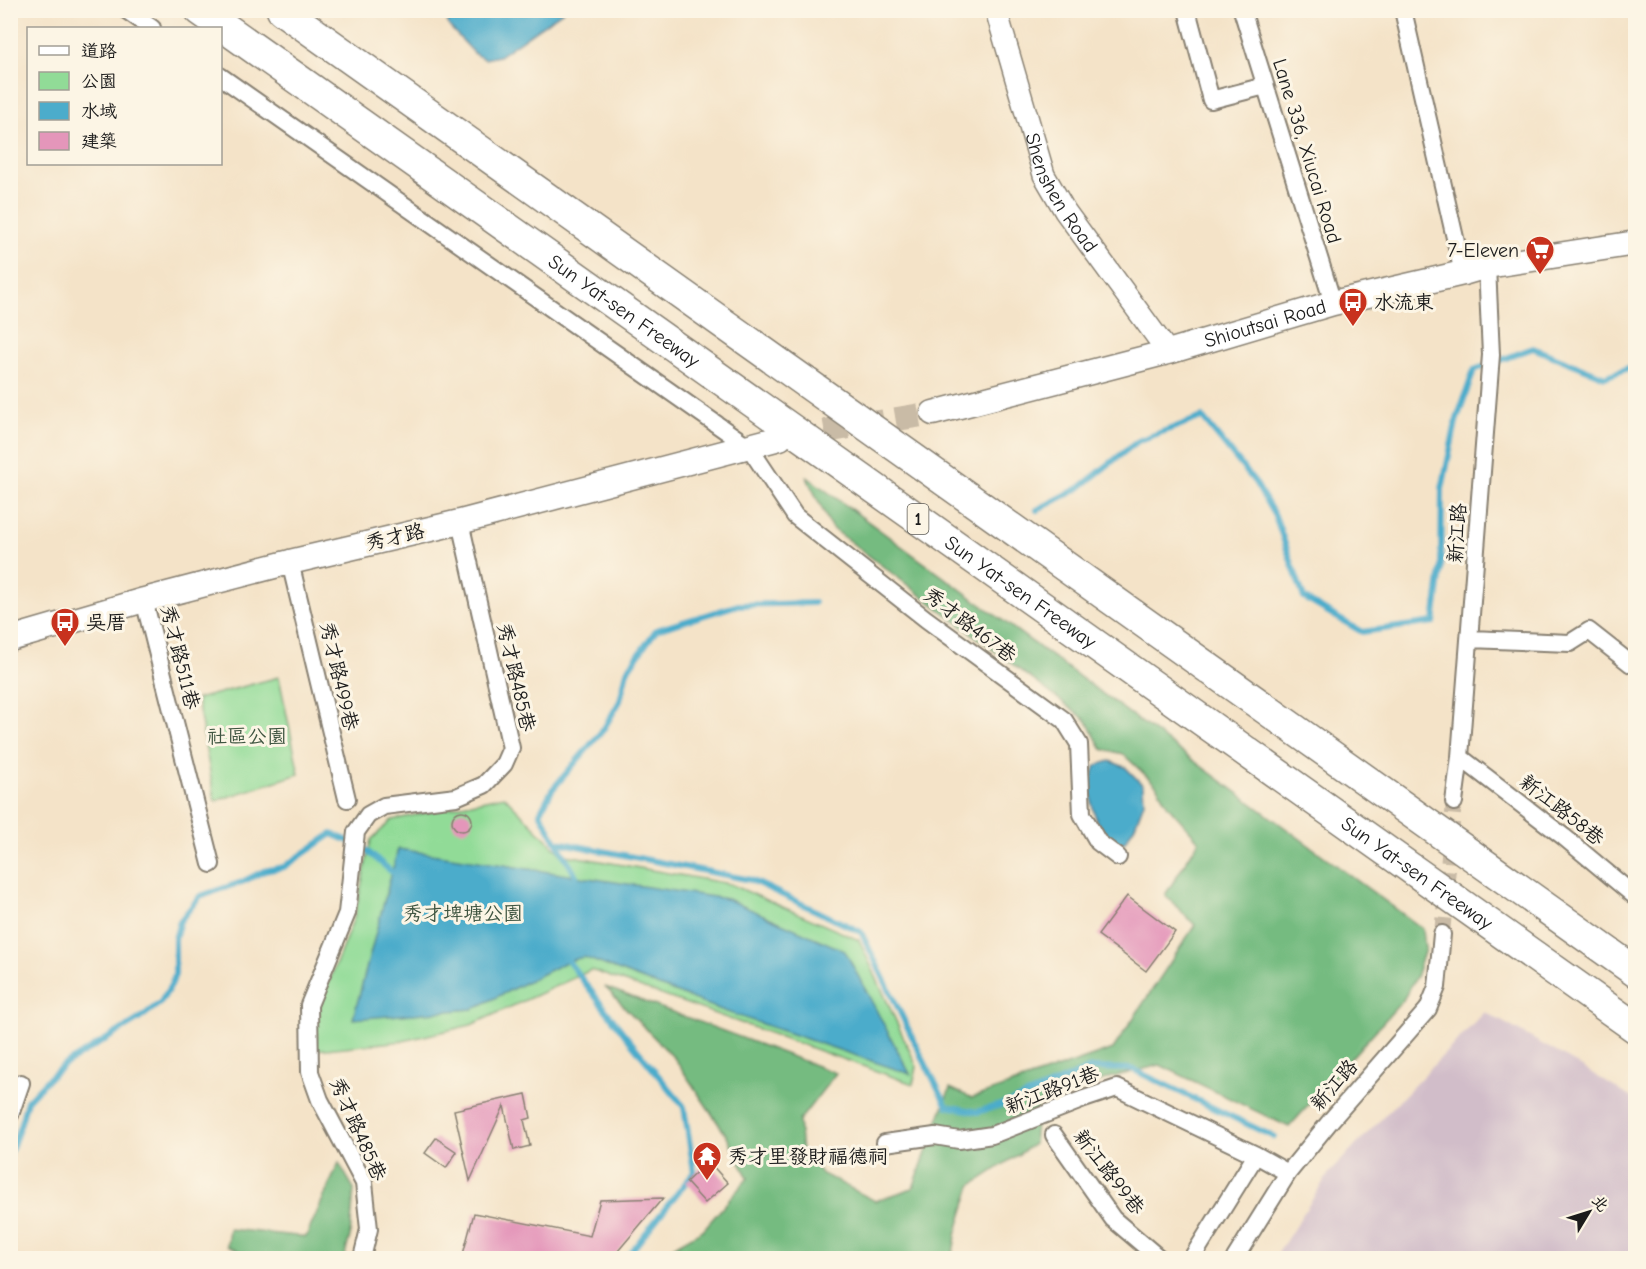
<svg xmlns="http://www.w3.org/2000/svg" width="1646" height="1269" font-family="'Comic Neue','LXGW WenKai TC',sans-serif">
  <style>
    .industrial { fill: #d1bdc9 }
    .green { fill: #91db97; stroke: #567c5a; stroke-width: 1.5 }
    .forest { fill: #74bb80; stroke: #486c4e; stroke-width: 1.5 }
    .water { fill: #4caccb; stroke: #346474; stroke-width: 1.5 }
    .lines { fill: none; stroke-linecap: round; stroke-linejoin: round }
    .stream { stroke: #4caccb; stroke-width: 6 }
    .building { fill: #e496ba }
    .minor-tunnel { stroke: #c9bba6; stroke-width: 16; stroke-dasharray: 16 8; stroke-linecap: butt }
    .secondary-tunnel { stroke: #c9bba6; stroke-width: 24; stroke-dasharray: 24 12; stroke-linecap: butt }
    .minor-casing { stroke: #888072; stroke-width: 20 }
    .tertiary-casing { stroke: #888072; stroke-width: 24 }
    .secondary-casing { stroke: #888072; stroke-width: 27 }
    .motorway-casing { stroke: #888072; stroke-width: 33 }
    .minor { stroke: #fff; stroke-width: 16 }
    .tertiary { stroke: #fff; stroke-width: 21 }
    .secondary { stroke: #fff; stroke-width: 24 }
    .motorway { stroke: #fff; stroke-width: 30 }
    .labels { text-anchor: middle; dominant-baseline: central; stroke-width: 6; stroke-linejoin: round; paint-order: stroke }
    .shield { fill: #fcf5e5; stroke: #5f5d58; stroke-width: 1.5 }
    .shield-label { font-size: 18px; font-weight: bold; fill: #1c1c1c }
    .street-label { font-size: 20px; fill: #1c1c1c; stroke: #fcf5e5 }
    .poi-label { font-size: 20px; fill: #1c1c1c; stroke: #fcf5e5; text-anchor: start }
    .park-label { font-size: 20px; fill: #3f5541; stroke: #fcf5e5 }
  </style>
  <rect width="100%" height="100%" fill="#fcf5e5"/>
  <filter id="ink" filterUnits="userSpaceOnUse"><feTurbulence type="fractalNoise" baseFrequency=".0167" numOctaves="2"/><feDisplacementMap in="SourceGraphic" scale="12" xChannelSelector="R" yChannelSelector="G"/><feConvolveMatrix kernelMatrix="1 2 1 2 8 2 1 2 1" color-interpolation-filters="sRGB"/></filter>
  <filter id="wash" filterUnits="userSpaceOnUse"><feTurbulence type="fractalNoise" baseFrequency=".008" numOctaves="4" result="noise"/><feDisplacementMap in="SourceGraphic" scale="24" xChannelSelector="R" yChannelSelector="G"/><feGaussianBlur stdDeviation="1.35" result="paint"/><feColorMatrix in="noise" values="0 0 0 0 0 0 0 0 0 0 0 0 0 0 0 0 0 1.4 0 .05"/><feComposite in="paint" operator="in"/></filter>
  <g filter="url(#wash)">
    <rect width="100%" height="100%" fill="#f4e3c8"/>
    <path class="industrial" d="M1485,1012L1574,1062L1635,1100V1258H1275L1329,1173Z"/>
    <path class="green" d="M279,677L299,774L215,801L197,699Z
      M504,796L561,854L730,884L859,940L917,1067L913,1084L591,970L471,1025L403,1041L316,1050V1015L355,915L371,840L392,820Z"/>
    <path class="forest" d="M806,476L1423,929L1425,949L1416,977L1403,1000L1289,1127L1160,1065L1109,1078L1038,1103L1034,1144L971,1186L957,1231L952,1258H659L669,1249L703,1230L748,1178L726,1135L675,1059L605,987L836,1073L799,1121L802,1151L821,1173L875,1201L913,1188L950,1088L972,1098L1113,1049L1195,925L1165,895L1199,841L1168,806L1156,785L1123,754L1102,749L1086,720L831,527Z
      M339,1163L354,1189L350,1236L344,1258C305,1259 262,1264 227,1246L229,1229L306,1237Z"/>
    <path class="water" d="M448,10H563V11L499,56L485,59L476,55L449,26L446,15Z
      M1110,761L1125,767L1143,785L1144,802L1135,826L1124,843L1111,840L1097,824L1092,804L1090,782L1096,765Z
      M398,849L727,899L845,951L910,1074L724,1011L584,957L568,961L473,1009L353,1019Z"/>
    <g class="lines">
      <path class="stream" d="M1037,510L1079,488L1138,441L1202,417L1255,482L1276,518L1304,598L1362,632L1434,622L1441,570L1442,489L1456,422L1474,370L1533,348L1605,377L1636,365
        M557,842L751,880L861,932L920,1053L947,1106L977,1112L1011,1102L1091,1068L1132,1069L1274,1137
        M575,882L576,876L540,813L552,790L603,730L620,701L627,671L656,630L738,605L814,603
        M569,955L568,961L625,1035L684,1107L694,1172L626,1258
        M10,1153L20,1126L27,1101L46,1081L64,1065L139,1019L161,1002L172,983L175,974V939L180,921L200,896L242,882L264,871L284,867L332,834L361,846L392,872L398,873"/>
    </g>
    <g id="blocks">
      <path class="building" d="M452 821a10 10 0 1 1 20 0a10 10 0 1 1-20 0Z
        M1127,896L1175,932L1146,971L1098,935Z
        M526,1094L531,1118L524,1120L530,1146L514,1150L504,1106L470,1181L454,1110Z
        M436,1138L457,1152L446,1168L425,1153Z
        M708,1161L728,1183L705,1203L686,1182Z
        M663,1198L612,1258H462L474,1213L590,1236L600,1200Z"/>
    </g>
  </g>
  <g filter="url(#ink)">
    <use href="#blocks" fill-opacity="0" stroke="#888072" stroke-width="1.5"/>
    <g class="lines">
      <path class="minor-tunnel" d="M1442,934L1454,802"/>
      <path class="secondary-tunnel" d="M789,437L933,413"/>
      <g class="minor-casing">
        <path id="minor" d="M126,10L152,28
          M1187,10L1211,100L1265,86
          M1242,10L1333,303
          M1403,10L1463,273
          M220,76L749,447L795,516L926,619L1064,720L1079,744L1082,814L1098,842L1118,857
          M290,562L347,799
          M144,600L211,864
          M1470,639L1570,643L1589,631L1631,664L1636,658
          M1460,757L1564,837L1636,897
          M1454,802L1460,757L1491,355L1487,266
          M10,1115L21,1083
          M1054,1135L1113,1219L1159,1258
          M885,1143L935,1136L959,1140L992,1135L1084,1099L1117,1088L1256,1155L1288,1173
          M362,1258L369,1229L364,1183L320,1100L310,1072L309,1005L347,913L356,832L368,815L384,806L456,797L484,785L504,764L511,748L460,522
          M1192,1258L1256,1155
          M1235,1258L1288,1173L1332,1119L1428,1009L1437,987L1442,934"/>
      </g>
      <g class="tertiary-casing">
        <g id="tertiary">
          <path id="s1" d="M996,10L1044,175L1065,211L1168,352"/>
        </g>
      </g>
      <g class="secondary-casing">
        <g id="secondary">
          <path id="s2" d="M933,413L1168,352L1333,303L1463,273L1487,266L1636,243"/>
          <path d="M10,639L144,600L290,562L460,522L780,438"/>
        </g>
      </g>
      <g class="motorway-casing">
        <g id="motorway">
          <path id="s3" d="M200,10L1636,1028"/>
          <path d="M282,10L1636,972"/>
        </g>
      </g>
      <use href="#minor" class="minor"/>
      <use href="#tertiary" class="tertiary"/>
      <use href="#secondary" class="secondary"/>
      <use href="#motorway" class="motorway"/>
    </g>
  </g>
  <defs>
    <g id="supermarket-pin" transform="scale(1.5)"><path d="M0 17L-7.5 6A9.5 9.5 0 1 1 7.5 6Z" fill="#c8321e" stroke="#fcf5e5"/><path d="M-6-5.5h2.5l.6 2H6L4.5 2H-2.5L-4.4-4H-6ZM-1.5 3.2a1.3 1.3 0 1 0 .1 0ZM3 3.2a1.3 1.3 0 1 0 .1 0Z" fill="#fff"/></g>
    <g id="bus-pin" transform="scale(1.5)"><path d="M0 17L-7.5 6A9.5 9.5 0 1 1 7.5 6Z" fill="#c8321e" stroke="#fcf5e5"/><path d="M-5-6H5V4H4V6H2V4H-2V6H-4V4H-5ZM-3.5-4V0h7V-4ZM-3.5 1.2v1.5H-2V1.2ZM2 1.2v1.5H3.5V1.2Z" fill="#fff"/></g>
    <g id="temple-pin" transform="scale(1.5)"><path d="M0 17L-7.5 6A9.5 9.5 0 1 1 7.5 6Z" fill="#c8321e" stroke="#fcf5e5"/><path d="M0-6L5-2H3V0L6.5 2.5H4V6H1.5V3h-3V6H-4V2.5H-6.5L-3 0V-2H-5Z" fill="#fff"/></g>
  </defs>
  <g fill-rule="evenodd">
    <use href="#supermarket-pin" x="1540" y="250"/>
    <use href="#bus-pin" x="1353" y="302"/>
    <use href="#bus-pin" x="65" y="622"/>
    <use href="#temple-pin" x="707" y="1156"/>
  </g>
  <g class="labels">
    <rect class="shield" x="907.5" y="504" width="21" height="30" rx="4.5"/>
    <g class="shield-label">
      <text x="918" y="519">1</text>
    </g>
    <g class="street-label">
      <text transform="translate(1307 151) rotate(73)">Lane 336, Xiucai Road</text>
      <text stroke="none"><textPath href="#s1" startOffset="195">Shenshen Road</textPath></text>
      <text stroke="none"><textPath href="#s3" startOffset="520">Sun Yat-sen Freeway</textPath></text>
      <text stroke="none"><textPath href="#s2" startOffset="344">Shioutsai Road</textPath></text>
      <text transform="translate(1457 533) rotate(-86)">新江路</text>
      <text transform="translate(395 537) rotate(-13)">秀才路</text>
      <text stroke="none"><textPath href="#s3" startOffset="1006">Sun Yat-sen Freeway</textPath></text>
      <text transform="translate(970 625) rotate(37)">秀才路467巷</text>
      <text transform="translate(180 657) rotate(76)">秀才路511巷</text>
      <text transform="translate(339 676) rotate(77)">秀才路499巷</text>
      <text transform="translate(516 677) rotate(77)">秀才路485巷</text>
      <text transform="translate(1562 810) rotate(38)">新江路58巷</text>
      <text stroke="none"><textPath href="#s3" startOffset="1492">Sun Yat-sen Freeway</textPath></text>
      <text transform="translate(1334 1085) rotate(-49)">新江路</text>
      <text transform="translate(1052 1090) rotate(-21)">新江路91巷</text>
      <text transform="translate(358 1129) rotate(66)">秀才路485巷</text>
      <text transform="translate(1109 1172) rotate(52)">新江路99巷</text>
    </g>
    <g class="poi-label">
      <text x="1519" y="250" text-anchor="end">7-Eleven</text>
      <text x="1374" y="302">水流東</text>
      <text x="86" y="622">吳厝</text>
      <text x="728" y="1156">秀才里發財福德祠</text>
    </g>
    <g class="park-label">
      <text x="247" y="736">社區公園</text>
      <text x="463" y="913">秀才埤塘公園</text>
    </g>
  </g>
  <rect width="1646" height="1269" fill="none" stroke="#fcf5e5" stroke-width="36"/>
  <rect x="27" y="27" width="195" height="138" fill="#fcf5e5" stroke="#a29e95" stroke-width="1.5"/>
  <rect x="39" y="46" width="30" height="9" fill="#ffffff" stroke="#a29e95" stroke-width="1.5"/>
  <text x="81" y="57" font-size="18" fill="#1c1c1c">道路</text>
  <rect x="39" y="72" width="30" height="18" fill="#91db97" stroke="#a29e95" stroke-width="1.5"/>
  <text x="81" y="87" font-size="18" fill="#1c1c1c">公園</text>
  <rect x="39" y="102" width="30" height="18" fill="#4caccb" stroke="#a29e95" stroke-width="1.5"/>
  <text x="81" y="117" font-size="18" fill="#1c1c1c">水域</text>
  <rect x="39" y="132" width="30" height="18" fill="#e496ba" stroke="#a29e95" stroke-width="1.5"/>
  <text x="81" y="147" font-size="18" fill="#1c1c1c">建築</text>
  <g transform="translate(1589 1212) rotate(52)" stroke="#fcf5e5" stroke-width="4.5" paint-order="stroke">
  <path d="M0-4.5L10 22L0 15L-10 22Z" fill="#1c1c1c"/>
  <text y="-9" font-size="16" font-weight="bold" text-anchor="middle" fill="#1c1c1c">北</text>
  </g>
</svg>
